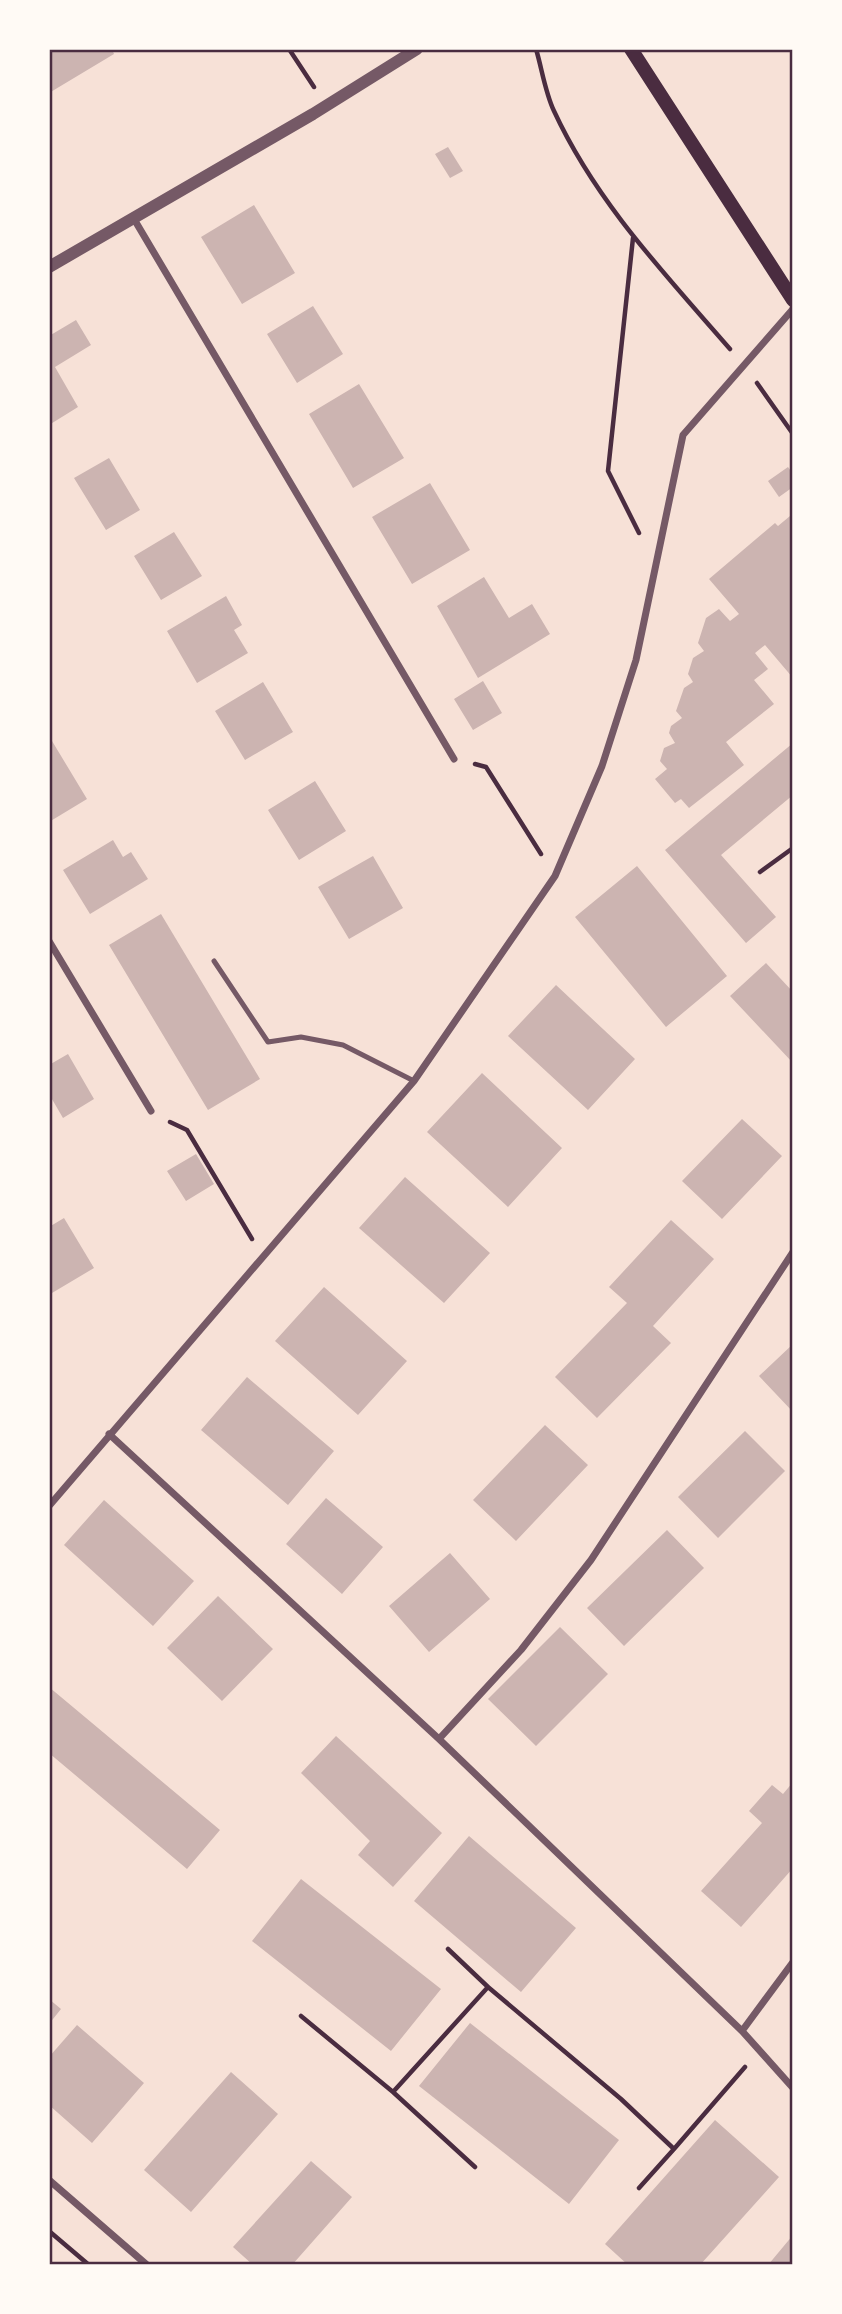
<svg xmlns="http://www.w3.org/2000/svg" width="842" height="2314" font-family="Inter,sans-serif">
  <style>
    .building { fill: #ccb4b1 }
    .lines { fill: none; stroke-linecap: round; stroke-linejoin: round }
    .path { stroke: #4a2c40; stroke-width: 4.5 }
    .service { stroke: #755966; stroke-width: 5 }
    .minor { stroke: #755966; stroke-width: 7 }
    .tertiary { stroke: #755966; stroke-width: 12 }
    .secondary { stroke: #4a2c40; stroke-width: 14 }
    .neatline { fill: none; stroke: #4a2c40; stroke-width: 2.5 }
  </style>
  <rect width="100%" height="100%" fill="#f7e1d7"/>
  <path class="building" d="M49,49H112L114,54L49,93Z
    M448,147L463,171L450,178L435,154Z
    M254,205L295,273L242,304L201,237Z
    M313,306L343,354L297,383L267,334Z
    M76,320L91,345L55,367L78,407L49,425V336Z
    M359,384L404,458L353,488L309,414Z
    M109,458L140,510L106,530L74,478Z
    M788,467L793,474V487L779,497L768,481Z
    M430,483L470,550L412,584L372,517Z
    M790,516L793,519V678L765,645L755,653L768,669L754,680L774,704L726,742L744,765L689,808L681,799L675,803L655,779L667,769L660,761L664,748L675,743L669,733L671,726L682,718L676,711L684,688L693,682L688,674L693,658L704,651L698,643L706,618L719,609L730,621L739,614L709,579L775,523L778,526Z
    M174,532L202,576L161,600L134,556Z
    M484,577L509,618L532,604L550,634L478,678L437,606Z
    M226,596L242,625L234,630L248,653L197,683L167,631Z
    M483,681L502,713L473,730L454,699Z
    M263,682L293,732L245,760L215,711Z
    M49,736L87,799L49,822Z
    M793,743V795L721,855L776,917L746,943L665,850Z
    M315,781L346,831L299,860L268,810Z
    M113,840L123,857L131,852L148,879L90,914L63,870Z
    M373,856L403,908L349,939L318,887Z
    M637,866L727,976L666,1027L575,917Z
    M161,914L260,1079L208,1110L109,945Z
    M766,963L793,992V1063L730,996Z
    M556,985L635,1059L588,1110L508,1036Z
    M68,1054L94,1099L63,1118L49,1094V1065Z
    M482,1073L562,1148L508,1207L427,1132Z
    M742,1119L782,1156L722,1219L682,1181Z
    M196,1154L214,1184L186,1201L167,1171Z
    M405,1177L490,1253L444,1303L359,1228Z
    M64,1218L94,1268L52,1293L49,1287V1227Z
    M671,1220L714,1259L653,1326L671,1343L597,1418L555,1377L627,1303L609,1287Z
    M324,1287L407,1361L358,1415L275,1341Z
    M793,1344V1412L759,1376Z
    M247,1377L334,1451L288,1505L201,1430Z
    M545,1425L588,1465L516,1541L473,1500Z
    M745,1431L785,1471L718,1538L678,1497Z
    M326,1498L383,1547L342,1594L286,1544Z
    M104,1500L194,1581L153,1626L64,1545Z
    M667,1530L704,1568L624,1646L587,1608Z
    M450,1553L490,1599L429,1652L389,1606Z
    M218,1596L273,1649L222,1701L167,1648Z
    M560,1627L608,1674L536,1746L488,1699Z
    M49,1687L220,1830L187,1869L49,1753Z
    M336,1736L442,1833L393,1887L358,1855L370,1841L301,1773Z
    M793,1782V1868L741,1927L701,1891L762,1823L749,1811L772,1785L783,1794Z
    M469,1836L576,1928L521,1992L414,1901Z
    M301,1879L441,1989L391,2051L252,1941Z
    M49,1999L61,2009L49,2024Z
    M470,2023L619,2140L569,2204L419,2086Z
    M77,2025L144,2083L92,2143L49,2105V2057Z
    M231,2072L278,2114L191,2212L144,2170Z
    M715,2120L779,2177L700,2265H628L605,2244Z
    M311,2161L352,2197L292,2265H253L233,2247Z
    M793,2235V2265H768Z"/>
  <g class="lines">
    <path class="path" d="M289,49L314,87
      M536,49C542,69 545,92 554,111C596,202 665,274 730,349
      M633,238L608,471L639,533
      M757,383L793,434
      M475,764L486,767L541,854
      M760,872L793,848
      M170,1122L187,1130L252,1239
      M448,1949L488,1987
      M301,2016L393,2092L488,1987L621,2099L674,2149L745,2067
      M393,2092L475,2167
      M639,2188L674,2149
      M49,2231L89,2265"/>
    <path class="service" d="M214,961L268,1042L301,1037L343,1045L414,1081"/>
    <path class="minor" d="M134,219L454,759
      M49,941L151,1111
      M109,1434L439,1739L742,2031L793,2088
      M49,1506L414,1081L555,876L602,766L636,660L683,435L793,309
      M439,1739L521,1650L591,1560L793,1252
      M742,2031L793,1962
      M49,2180L147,2265"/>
    <path class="tertiary" d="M49,267L313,114L417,49"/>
    <path class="secondary" d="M631,49L793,300"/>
  </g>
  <rect width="842" height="2314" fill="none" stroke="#fffaf5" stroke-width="102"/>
  <rect x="51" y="51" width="740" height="2212" class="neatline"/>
</svg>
